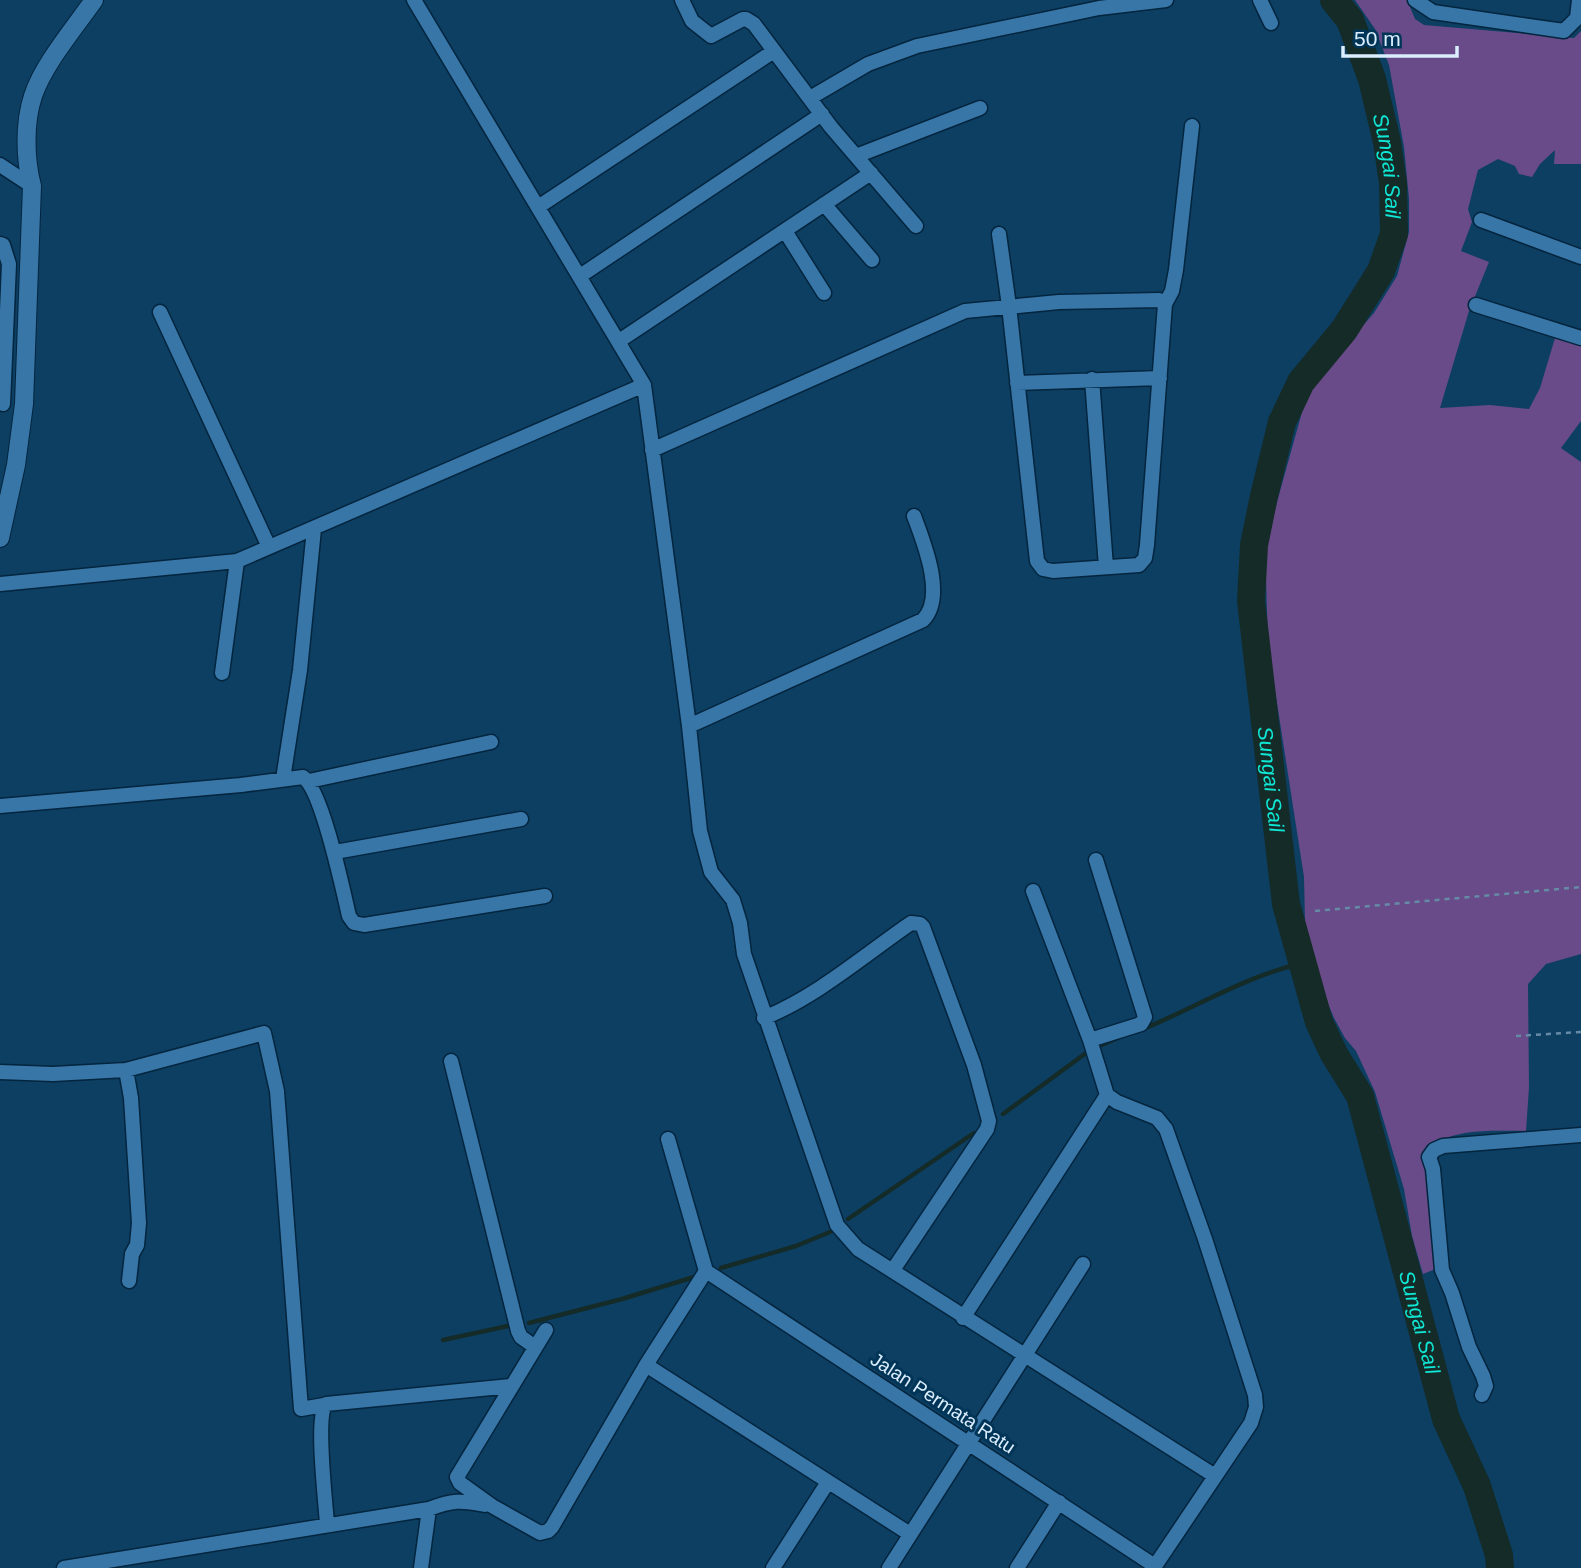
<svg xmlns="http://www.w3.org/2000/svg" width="1581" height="1568" font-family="Helvetica,sans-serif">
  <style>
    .green { fill: #684b88 }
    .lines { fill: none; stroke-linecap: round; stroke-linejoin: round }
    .stream { stroke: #142b28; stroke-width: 4.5 }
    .river { stroke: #142b28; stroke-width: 28 }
    .minor-casing { stroke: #03253e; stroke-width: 17 }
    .tertiary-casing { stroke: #03253e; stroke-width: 20 }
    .path { stroke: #668ba6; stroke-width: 2.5; stroke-dasharray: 5 5; stroke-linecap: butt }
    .minor { stroke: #3876a7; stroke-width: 14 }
    .tertiary { stroke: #3876a7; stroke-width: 18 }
    .labels { text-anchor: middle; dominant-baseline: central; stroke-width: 6; stroke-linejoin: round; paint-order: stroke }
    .street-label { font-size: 19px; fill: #dbeefe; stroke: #003557 }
    .water-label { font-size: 21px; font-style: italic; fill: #0fe6d4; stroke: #003557 }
  </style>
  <rect width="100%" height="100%" fill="#0d3f63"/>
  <path class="green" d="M1355,0H1407L1415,19L1424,25L1574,38L1581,31V164H1554L1555,150L1540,164L1532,177L1519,174L1515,166L1498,159L1478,170L1468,209L1472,222L1461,251L1489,262L1469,311L1440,408L1490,405L1529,409L1540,388L1555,338L1581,345V421L1561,448L1581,462V954L1546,964L1528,984L1529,1087L1526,1131C1496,1131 1462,1128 1435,1143L1438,1268L1423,1274L1412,1236L1404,1189L1375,1092L1356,1051L1345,1038L1334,1018L1317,978L1305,922L1304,877L1268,645L1265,545L1309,387L1374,313L1397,276L1409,232V199L1404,147L1389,65L1375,29Z"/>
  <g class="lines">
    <path class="stream" d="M1143,1029C1197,1007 1246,976 1303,963
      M1099,1046L1118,1038
      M1003,1114L1086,1053
      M848,1219L974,1133
      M721,1268L796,1246L830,1232
      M529,1323L622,1299L694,1277
      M443,1340L508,1326"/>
    <path class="river" id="s1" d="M1334,0L1350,20L1372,79L1387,142L1393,183L1394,234L1381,271L1344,330L1301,382L1282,422L1264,496L1254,545L1251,601L1286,904L1319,1022L1334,1054L1360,1096L1446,1419L1477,1486L1499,1555L1500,1568"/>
    <g class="minor-casing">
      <path id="minor" d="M414,0L644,385L689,726L700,831L711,872L733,900L740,923L744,954L837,1225L858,1249L1215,1476
        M682,0L692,21L711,36L743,19H746L754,24L831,127L916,226
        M1260,0L1271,23
        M1415,0L1433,12L1564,31L1577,18L1579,0
        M810,98L868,64L917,46L1099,8L1166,0
        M856,156L980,108
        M0,165L32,186
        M824,204L872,260
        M538,207L774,51
        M1481,220L1581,257
        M785,231L824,293
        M999,234L1009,306L1037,561L1043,569L1053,571L1139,565L1145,558L1147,545L1165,304L1172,291L1176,270L1192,126
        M0,244L3,245L9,264L3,404
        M580,276L822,114
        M1476,305L1581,338
        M160,312L269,547
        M619,341L871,173
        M1092,379L1106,567
        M1017,383L1160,378
        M652,450L965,311L1059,302L1159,300L1165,304
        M0,584L237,561L644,385
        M222,673L237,561
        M689,726L923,620C946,597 924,543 914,516
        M283,779L300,670L314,529
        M309,781L491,742
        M0,806L241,785L303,777C322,790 343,890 349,916L354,923L364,925L545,896
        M335,852L521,819
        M1033,891L1090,1040L1107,1095L1117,1102L1157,1118L1166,1129L1205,1239L1255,1395L1256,1407L1251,1423L1155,1566
        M764,1018C819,995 863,956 911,923L920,924L923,927L974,1065L989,1121L987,1129L893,1270
        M1090,1040L1141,1024L1145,1017L1096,860
        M451,1061L518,1331L521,1337L535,1347
        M126,1070L131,1098L139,1223L137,1245L132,1254L129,1281
        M0,1072L53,1074L126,1070L264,1033L277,1091L301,1409L324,1405
        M668,1139L706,1271
        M706,1271L1155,1566L1154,1568
        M963,1318L1107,1095
        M546,1330L457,1477L460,1483L492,1506L540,1533L548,1531L552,1527L646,1365L706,1271
        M646,1365L910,1534
        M1482,1395L1486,1386L1483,1376L1469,1347L1452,1293L1442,1270L1433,1169L1429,1157L1434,1150L1443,1146L1581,1135
        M327,1525C326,1504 315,1417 326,1404L511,1386
        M64,1568L429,1509
        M421,1568L429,1509C452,1500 461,1500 485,1505
        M773,1568L828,1482
        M889,1568L1083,1264
        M1017,1568L1059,1502"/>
    </g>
    <g class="tertiary-casing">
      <path id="tertiary" d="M0,538L16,465L24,404L32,186C25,159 24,123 33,96C43,65 75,27 94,0"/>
    </g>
    <path class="path" d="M1315,911L1581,887
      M1516,1036L1581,1032"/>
    <use href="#minor" class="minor"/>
    <use href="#tertiary" class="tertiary"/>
  </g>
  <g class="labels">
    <g class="street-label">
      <text transform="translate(943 1403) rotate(33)">Jalan Permata Ratu</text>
    </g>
    <g class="water-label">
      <text stroke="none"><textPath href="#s1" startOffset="177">Sungai Sail</textPath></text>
      <text stroke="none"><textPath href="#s1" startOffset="828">Sungai Sail</textPath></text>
      <text stroke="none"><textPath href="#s1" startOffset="1395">Sungai Sail</textPath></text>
    </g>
  </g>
  <path d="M1343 46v10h114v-10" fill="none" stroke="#dbeefe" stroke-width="3.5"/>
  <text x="1354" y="46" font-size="21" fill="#dbeefe" stroke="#003557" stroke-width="5" paint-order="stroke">50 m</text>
</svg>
